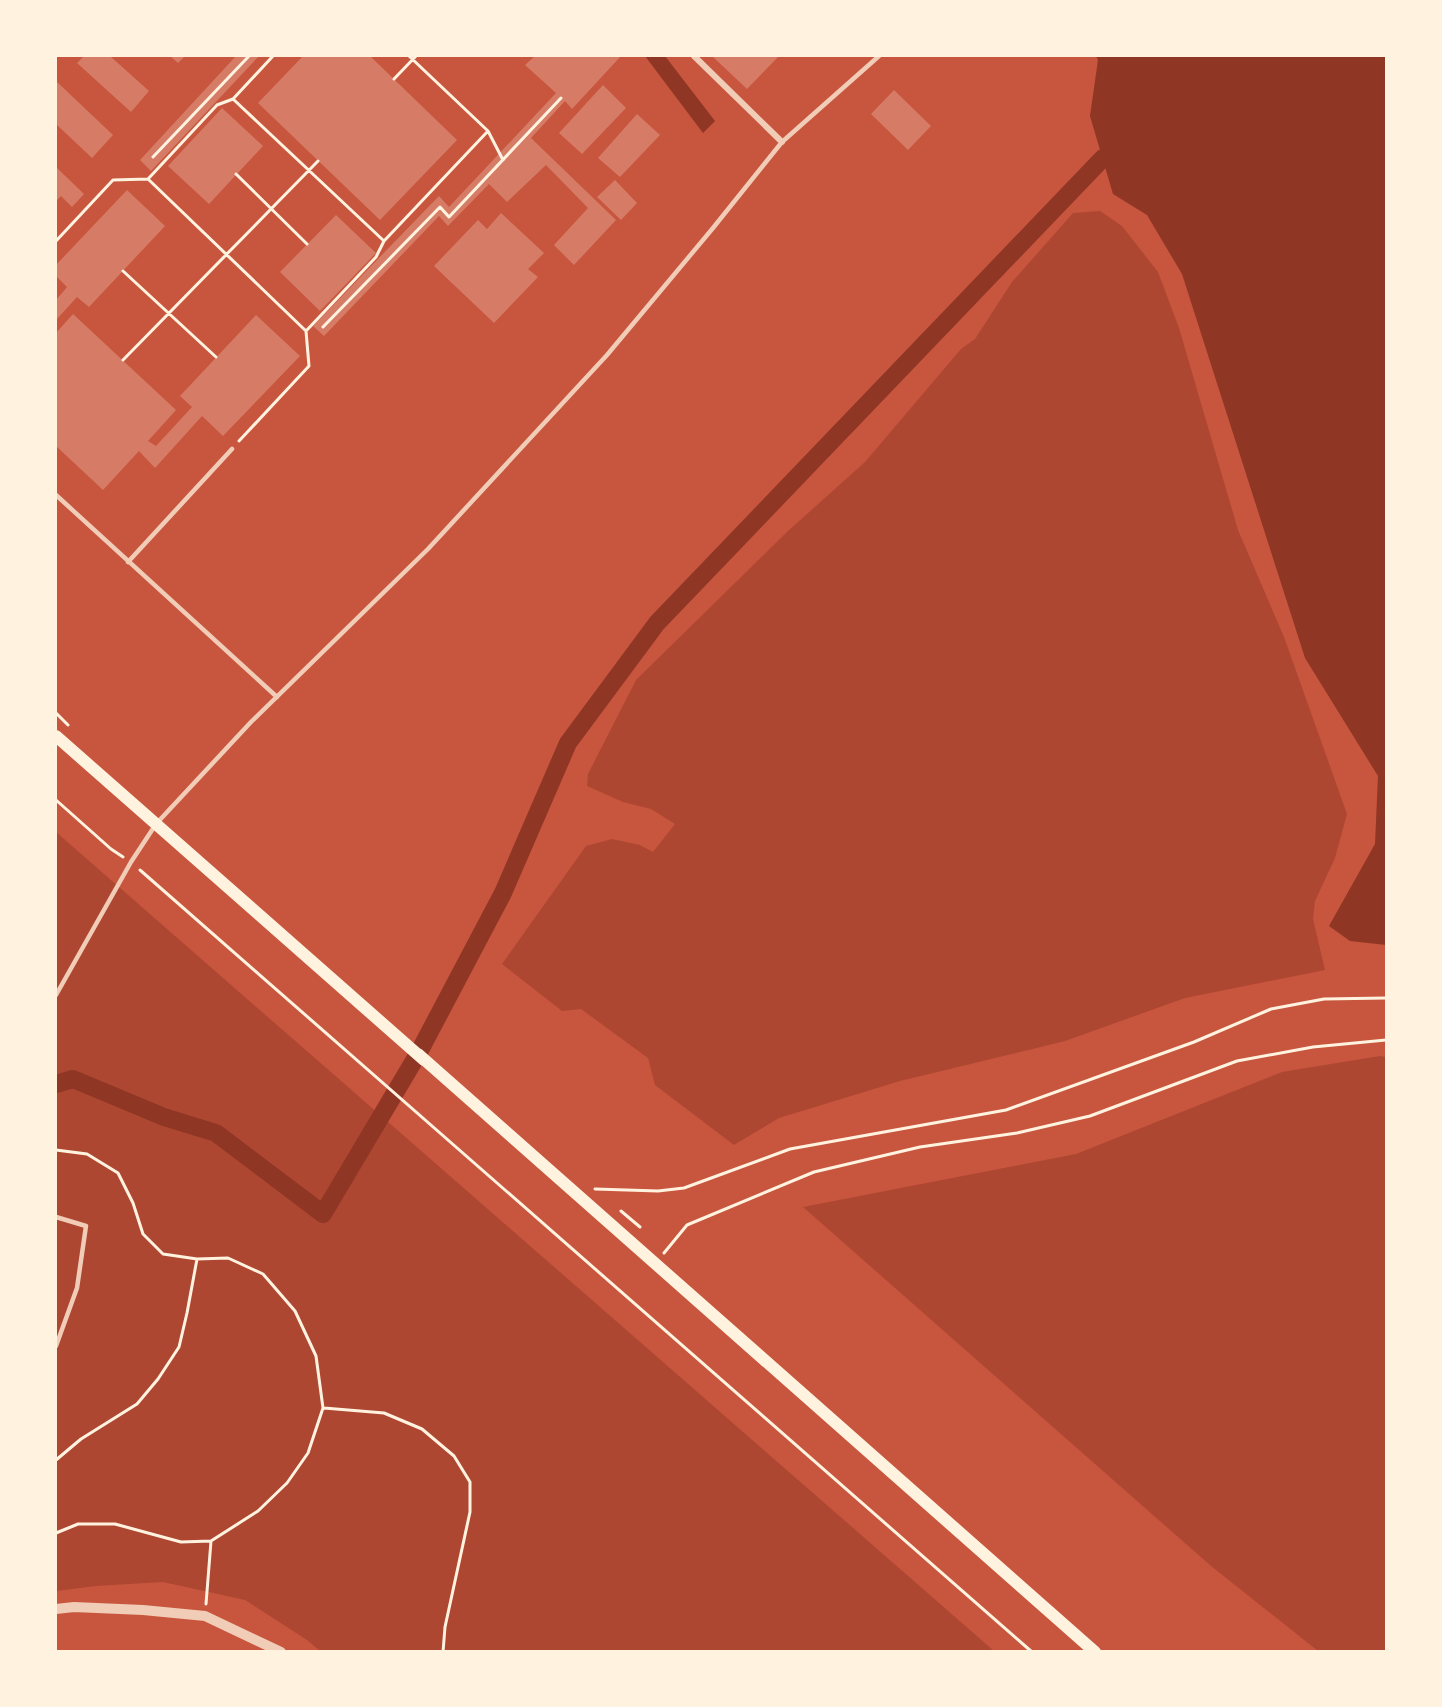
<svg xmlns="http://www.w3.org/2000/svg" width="1442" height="1707" font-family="'Source Sans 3',sans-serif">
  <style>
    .green { fill: #ae4732 }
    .water { fill: #8f3625 }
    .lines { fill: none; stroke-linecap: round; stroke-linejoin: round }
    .canal { stroke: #8f3625; stroke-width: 18 }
    .building { fill: #d67c66 }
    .path { stroke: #fff3e0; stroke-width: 3 }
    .service { stroke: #f1ccb7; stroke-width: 4.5 }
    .minor { stroke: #f1ccb7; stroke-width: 6 }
    .tertiary { stroke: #f1ccb7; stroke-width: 10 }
    .secondary { stroke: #fff3e0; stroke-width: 12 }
  </style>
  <rect width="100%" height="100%" fill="#c8553d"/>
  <path class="green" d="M1100,211L1122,226L1158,272L1179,328L1238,530L1284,637L1347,814L1335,858L1315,901L1313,919L1325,970L1185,998L1065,1041L900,1081L779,1118L734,1145L655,1085L648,1058L581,1009L562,1011L502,964L586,846L612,839L640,845L653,852L675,824L651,809L623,802L587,786L588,774L636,680L788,531L865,462L961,349L975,339L1012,282L1073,213Z
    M56,832L994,1651H320L307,1640L245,1600L163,1582L96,1586L56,1591Z
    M1380,1056L1386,1057V1651H1318L1211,1566L803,1207L1076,1154L1282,1072Z"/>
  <path class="water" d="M645,56H665L715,121L703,133Z
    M1096,56H1386V945L1350,941L1329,926L1375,844L1378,776L1305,658L1182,274L1147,215L1113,194L1090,116L1098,60Z"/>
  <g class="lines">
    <path class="canal" d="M56,1084L73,1079L164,1117L216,1133L323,1214L418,1054L503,893L568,743L657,623L1103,158"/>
  </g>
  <path class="building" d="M84,56H110L149,91L131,112L77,63Z
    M170,56H185L178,63Z
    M236,56H259L151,171L140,160Z
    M303,56H370L457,140L380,220L258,103Z
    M535,56H621L572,109L565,101L531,138L616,220L574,265L554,245L588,208L546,165L507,202L489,184L448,226L439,216L324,336L313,326L439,196L449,207L556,93L525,65Z
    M712,56H779L747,89Z
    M56,81L113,135L92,158L56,124Z
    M603,85L626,108L582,154L559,133Z
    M894,90L931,126L908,150L871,114Z
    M222,108L263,146L209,204L168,166Z
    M637,114L660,135L620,177L598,158Z
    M56,167L84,194L72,207L61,196L56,201Z
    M615,180L637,203L621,220L597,197Z
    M127,190L165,226L89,307L77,297L56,320V300L67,287L56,276V265Z
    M501,213L544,253L528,269L538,277L494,323L434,266L478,220L487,229Z
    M336,215L376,253L320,311L280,272Z
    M73,314L176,410L148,441L156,446L192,407L180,396L256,315L300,356L223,436L202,416L155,468L139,451L103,490L56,446V333Z"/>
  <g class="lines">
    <path class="path" d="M273,56L233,99L217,105L148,179L306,331L376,257L384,241
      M394,79L416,56
      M233,99L384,241L488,131L409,56
      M488,131L503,160
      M153,157L249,56
      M236,174L307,244
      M56,241L113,180L148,179
      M123,271L216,357
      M323,327L440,207L449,217L561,98
      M123,360L318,161
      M239,441L309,366L306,331
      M56,713L68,725
      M56,800L111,849L123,857
      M140,870L1032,1652
      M56,1150L87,1154L118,1173L133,1203L143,1234L163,1254L197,1259L228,1258L263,1274L295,1311L316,1356L323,1408L308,1453L287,1483L258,1511L211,1541
      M595,1189L658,1191L684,1188L790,1149L1006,1110L1194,1042L1271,1009L1324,999L1386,998
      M621,1211L640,1227
      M664,1253L687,1225L814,1172L920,1147L1017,1133L1090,1116L1237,1061L1313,1047L1386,1040
      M324,1408L384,1413L422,1429L454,1456L470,1482V1512L445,1627L443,1652
      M56,1460L81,1439L137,1404L158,1379L179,1347L187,1313L197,1259
      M56,1533L78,1524H115L181,1542L211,1541L206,1604"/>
    <path class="service" d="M56,495L277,697
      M128,562L232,449
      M56,995L131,862L156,824L251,722L428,549L607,355L713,228L782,142L879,56
      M56,1217L86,1226L77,1288L56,1346"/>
    <path class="minor" d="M694,56L782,142"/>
    <path class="tertiary" d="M56,1609L74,1607L143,1610L205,1616L281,1652"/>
    <path class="secondary" d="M56,736L424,1060
      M418,1054L1095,1652"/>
  </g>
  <rect width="1442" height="1707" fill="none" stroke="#fff3e0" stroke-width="114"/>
</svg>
